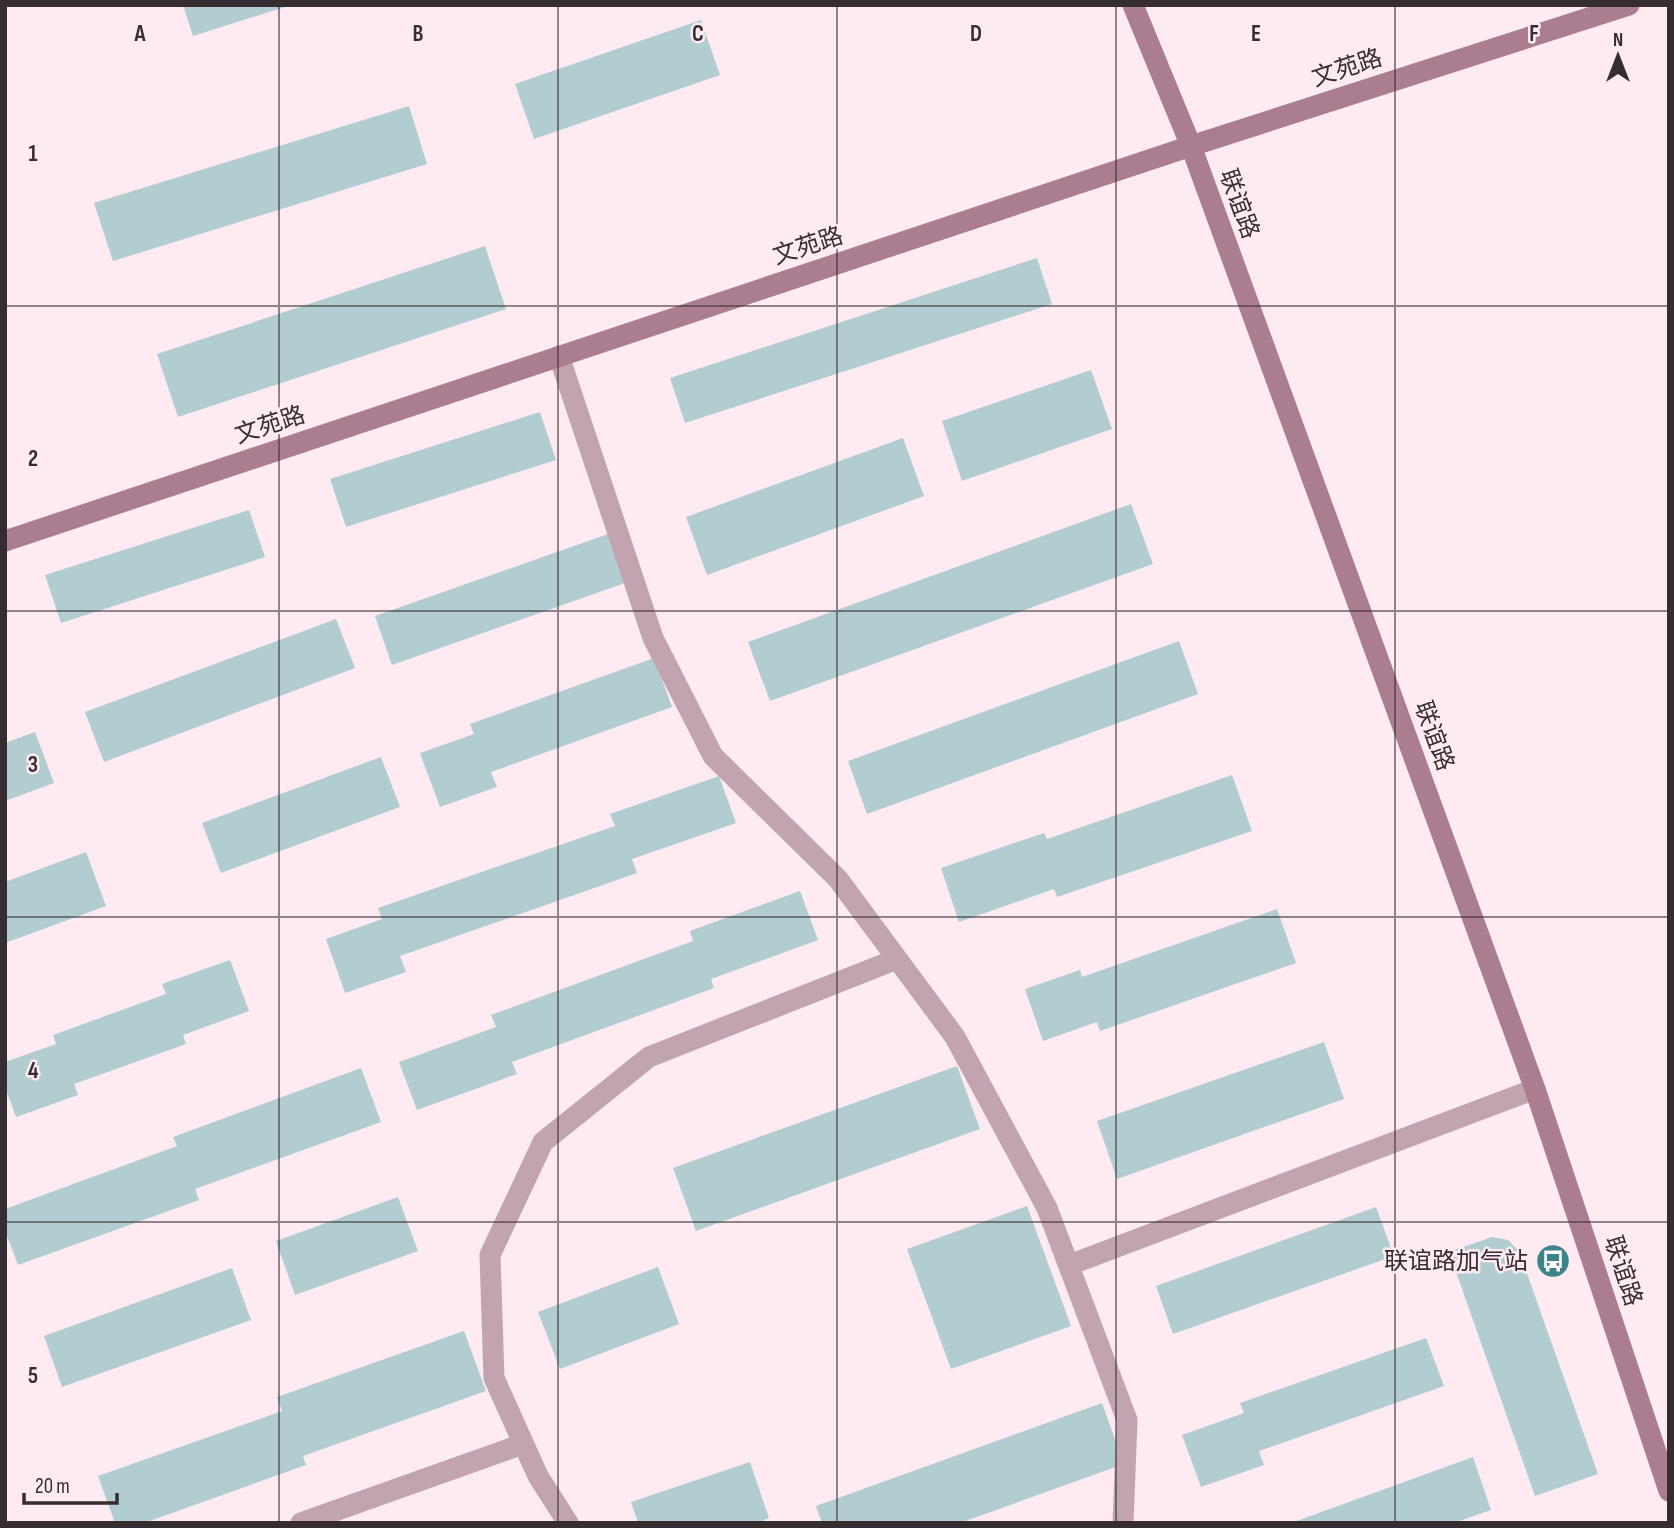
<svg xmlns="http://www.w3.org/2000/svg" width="1674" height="1528" font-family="'Sofia Sans Condensed','Noto Sans SC',sans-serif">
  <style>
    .building { fill: #b1cdcf }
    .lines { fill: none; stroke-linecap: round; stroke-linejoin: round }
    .street { stroke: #c2a3b0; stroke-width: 21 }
    .secondary { stroke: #aa7e90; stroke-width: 21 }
    .grid { fill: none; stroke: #362d31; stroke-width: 2; stroke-opacity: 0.55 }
    .labels { text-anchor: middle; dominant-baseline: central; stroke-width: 5; stroke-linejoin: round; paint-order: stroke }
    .street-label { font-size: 24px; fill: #362d31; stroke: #feeaf1 }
    .poi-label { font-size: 24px; fill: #362d31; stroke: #feeaf1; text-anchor: end }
    .grid-label { font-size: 23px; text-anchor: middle; font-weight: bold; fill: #362d31; stroke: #feeaf1; stroke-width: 5; stroke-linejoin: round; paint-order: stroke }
  </style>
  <rect width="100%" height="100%" fill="#feeaf1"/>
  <path class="building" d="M183,5H288V6L193,36Z
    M701,20L720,75L534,139L515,84Z
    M409,106L427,164L113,261L94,203Z
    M485,246L506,309L178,417L157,354Z
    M1037,258L1052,304L685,423L670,378Z
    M1091,370L1112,429L962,481L942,421Z
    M540,412L556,460L346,527L330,479Z
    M903,438L924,496L707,575L686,517Z
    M1131,504L1153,564L770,701L748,642Z
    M249,510L265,557L61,623L45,575Z
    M608,534L625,583L392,665L375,616Z
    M336,619L355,668L104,762L85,712Z
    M1179,641L1198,694L867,814L848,761Z
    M654,658L672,707L491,772L497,787L440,807L420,753L474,734L470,724Z
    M35,732L54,783L5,801V743Z
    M381,757L400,807L221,873L202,823Z
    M1232,775L1252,831L1057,897L1054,889L959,922L941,868L1044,833L1047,839Z
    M719,776L736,823L632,859L637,873L400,956L406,972L345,993L326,939L382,919L378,908L615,826L610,814Z
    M86,852L106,906L5,943V882Z
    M800,891L818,940L711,979L714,988L512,1062L517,1074L417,1110L399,1062L496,1027L491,1015L693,941L690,931Z
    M1277,909L1296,963L1100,1031L1097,1022L1043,1041L1025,989L1080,970L1082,977Z
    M230,960L249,1011L183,1035L186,1044L74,1084L78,1095L16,1117L5,1087V1062L56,1044L53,1035L166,994L162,984Z
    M1324,1042L1344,1099L1117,1179L1097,1121Z
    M957,1066L980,1129L696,1231L673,1168Z
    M361,1068L381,1122L195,1189L199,1200L18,1265L5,1231V1209L177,1146L173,1137Z
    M398,1197L418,1251L295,1295L276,1241Z
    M1027,1206L1071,1326L951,1369L907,1249Z
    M1376,1207L1394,1256L1173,1334L1156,1286Z
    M1492,1237L1508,1240L1519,1251L1598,1474L1535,1496L1449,1252Z
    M658,1267L679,1324L560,1369L538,1312Z
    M232,1268L251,1320L62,1387L44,1336Z
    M464,1331L486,1391L303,1456L306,1465L144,1523H115L98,1476L282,1411L277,1397Z
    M1426,1338L1444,1386L1259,1451L1264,1465L1201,1487L1182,1435L1244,1413L1240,1403Z
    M1102,1403L1124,1464L960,1523H822L816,1506Z
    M1473,1457L1491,1510L1454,1523H1291Z
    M750,1462L769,1518L756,1523H638L631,1502Z"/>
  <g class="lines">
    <path class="street" d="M559,356L653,638L713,756L838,879L955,1037L1047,1208L1127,1420L1123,1523
      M1069,1265L1535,1089
      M301,1523L523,1444
      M568,1523L538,1476L494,1378L490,1255L543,1142L649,1057L897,959"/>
    <path class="secondary" d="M1133,5L1191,146L1535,1089L1669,1491
      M5,541L1191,146L1629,5"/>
  </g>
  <path class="grid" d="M279,5V1523M558,5V1523M837,5V1523M1116,5V1523M1395,5V1523M5,306H1669M5,611H1669M5,917H1669M5,1222H1669"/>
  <defs>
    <g id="bus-disc" transform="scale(1.75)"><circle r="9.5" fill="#3c848a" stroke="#feeaf1"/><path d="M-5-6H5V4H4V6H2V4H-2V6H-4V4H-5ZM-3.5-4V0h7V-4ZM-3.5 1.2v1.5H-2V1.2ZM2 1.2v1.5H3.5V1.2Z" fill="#fff"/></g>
  </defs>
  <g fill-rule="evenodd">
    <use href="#bus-disc" x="1553" y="1261"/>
  </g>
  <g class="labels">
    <g class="street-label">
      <text transform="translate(1347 68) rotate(-18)">文苑路</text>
      <text transform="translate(1239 204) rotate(70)">联谊路</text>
      <text transform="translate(808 246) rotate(-18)">文苑路</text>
      <text transform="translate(270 425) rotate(-18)">文苑路</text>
      <text transform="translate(1434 736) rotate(70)">联谊路</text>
      <text transform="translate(1623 1271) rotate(72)">联谊路</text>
    </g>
    <g class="poi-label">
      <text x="1528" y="1261">联谊路加气站</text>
    </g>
  </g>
  <g class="grid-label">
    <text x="140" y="41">A</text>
    <text x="418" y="41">B</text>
    <text x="698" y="41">C</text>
    <text x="976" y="41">D</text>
    <text x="1256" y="41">E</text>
    <text x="1534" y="41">F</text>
    <text x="33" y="161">1</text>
    <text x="33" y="466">2</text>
    <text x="33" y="772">3</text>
    <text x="33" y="1078">4</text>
    <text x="33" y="1383">5</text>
  </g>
  <rect width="1674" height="1528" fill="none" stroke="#362d31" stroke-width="14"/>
  <g transform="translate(1618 56)" stroke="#feeaf1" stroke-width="5" paint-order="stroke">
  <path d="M0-5L12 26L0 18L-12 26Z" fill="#362d31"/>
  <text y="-10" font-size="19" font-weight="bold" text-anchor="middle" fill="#362d31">N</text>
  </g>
  <path d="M24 1493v10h93v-10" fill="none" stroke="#362d31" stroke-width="3.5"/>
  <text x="35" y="1493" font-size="21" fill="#362d31" stroke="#feeaf1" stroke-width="5" paint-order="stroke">20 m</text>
</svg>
